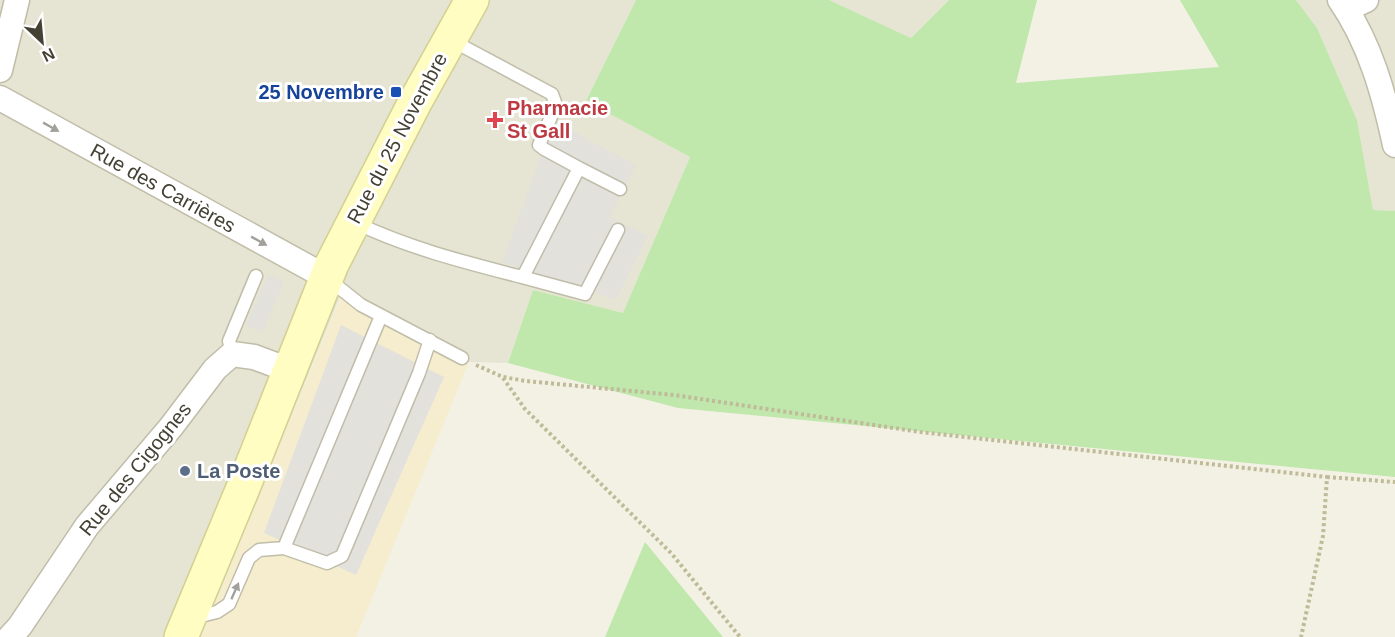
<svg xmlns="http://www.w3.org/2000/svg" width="1395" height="637" font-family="Arial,sans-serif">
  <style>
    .residential { fill: #e6e4d2 }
    .commercial { fill: #f5edce }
    .green { fill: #c0e7ac }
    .parking { fill: #e2e1dc }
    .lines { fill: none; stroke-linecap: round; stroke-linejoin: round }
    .service-casing { stroke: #c0bda9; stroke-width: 15 }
    .minor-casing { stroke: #c0bda9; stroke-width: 27 }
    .secondary-casing { stroke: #d3d093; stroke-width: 36 }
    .path { stroke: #bfba97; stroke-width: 4; stroke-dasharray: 3 3; stroke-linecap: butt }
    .service { stroke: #fff; stroke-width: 12 }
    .minor { stroke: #fff; stroke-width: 24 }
    .secondary { stroke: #fffdc1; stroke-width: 33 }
    .oneway { fill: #a2a09a }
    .transit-dot { fill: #1a4fb4; stroke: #fff; stroke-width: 2 }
    .health-dot { fill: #e0444e; stroke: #fff; stroke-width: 2 }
    .service-dot { fill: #5c6f8a; stroke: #fff; stroke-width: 2 }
    .labels { text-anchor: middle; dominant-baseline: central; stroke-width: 6; stroke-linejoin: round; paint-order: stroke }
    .transit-label { font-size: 20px; font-weight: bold; fill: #164399; stroke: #fff; text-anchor: end }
    .health-label { font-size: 20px; font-weight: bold; fill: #be3a42; stroke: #fff; text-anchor: start }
    .street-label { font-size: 20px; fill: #444134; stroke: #fff }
    .service-label { font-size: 20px; font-weight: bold; fill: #4e5e75; stroke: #fff; text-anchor: start }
  </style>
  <rect width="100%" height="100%" fill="#f2f1e4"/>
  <path class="residential" d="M0,0H636L586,101L690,157L623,313L533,290L508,363L469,362L340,297L200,637H0Z
    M829,0H949L911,38Z
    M1296,0H1395V211L1373,210L1357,120L1317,28Z"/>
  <path class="commercial" d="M341,297L469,362L356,637H200Z"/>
  <path class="green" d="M636,0H829L911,38L949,0H1037L1016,83L1219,67L1180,0H1296L1317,28L1357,120L1373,210L1395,211V477L678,408L508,363L533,290L623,313L690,157L586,101Z
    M645,542L723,637H605Z"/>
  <path class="parking" d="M557,123L636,165L610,217L648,236L616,300L502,262L544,149Z
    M268,275L284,282L262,332L246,326Z
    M341,325L444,377L356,575L264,533Z"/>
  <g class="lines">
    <g class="service-casing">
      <path id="service" d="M579,168L620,189
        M354,222C408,248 464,262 522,277L526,271L579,168L544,149L539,145L556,105L552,94L451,40
        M522,277L585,294L618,230
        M327,278L361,305L462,358
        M232,354L229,341L256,276
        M284,548L381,316
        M193,618L217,612L229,604L249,558L259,550L284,548L327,563L342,556L419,373L430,340"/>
    </g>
    <g class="minor-casing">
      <path id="minor" d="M1340,0C1370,43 1384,94 1395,145
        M1347,9L1366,0
        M0,70L17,0
        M0,98L326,277
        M10,637L20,626L87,526L171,427L215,369L232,354L254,357L289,370"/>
    </g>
    <g class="secondary-casing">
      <path id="secondary" d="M181,637L243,488L332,264L415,102L472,0"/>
    </g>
    <path class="path" d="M476,365L503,377L526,381L674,395L920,432L1327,477L1323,536L1301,637
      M503,378L525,409L671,553L740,637
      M1327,477L1395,482"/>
    <use href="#service" class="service"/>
    <use href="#minor" class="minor"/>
    <use href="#secondary" class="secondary"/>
  </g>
  <defs><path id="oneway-solid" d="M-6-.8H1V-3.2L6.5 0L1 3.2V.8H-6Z" transform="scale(1.5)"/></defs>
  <g class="oneway">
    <use href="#oneway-solid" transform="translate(51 127) rotate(29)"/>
    <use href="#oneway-solid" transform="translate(259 241) rotate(29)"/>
    <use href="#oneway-solid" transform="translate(235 591) rotate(-66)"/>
  </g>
  <rect class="transit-dot" x="390" y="86" width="12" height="12" rx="3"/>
  <path class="health-dot" d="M492 111h6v6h6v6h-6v6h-6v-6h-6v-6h6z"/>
  <circle class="service-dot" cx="185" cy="471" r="6"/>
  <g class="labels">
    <g class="transit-label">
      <text x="384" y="92">25 Novembre</text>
    </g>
    <g class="health-label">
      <text x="507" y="108">Pharmacie<tspan x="507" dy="23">St Gall</tspan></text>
    </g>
    <g class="street-label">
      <text transform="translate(397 138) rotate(-62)">Rue du 25 Novembre</text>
      <text transform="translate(163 188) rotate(29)">Rue des Carrières</text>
      <text transform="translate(135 469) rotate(-51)">Rue des Cigognes</text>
    </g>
    <g class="service-label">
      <text x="197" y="471">La Poste</text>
    </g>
  </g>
  <g transform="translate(42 42) rotate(154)" stroke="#ffffff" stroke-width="4.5" paint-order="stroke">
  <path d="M0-4.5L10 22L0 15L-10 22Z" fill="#444134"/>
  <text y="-9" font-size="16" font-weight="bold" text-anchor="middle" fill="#444134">N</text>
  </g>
</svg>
